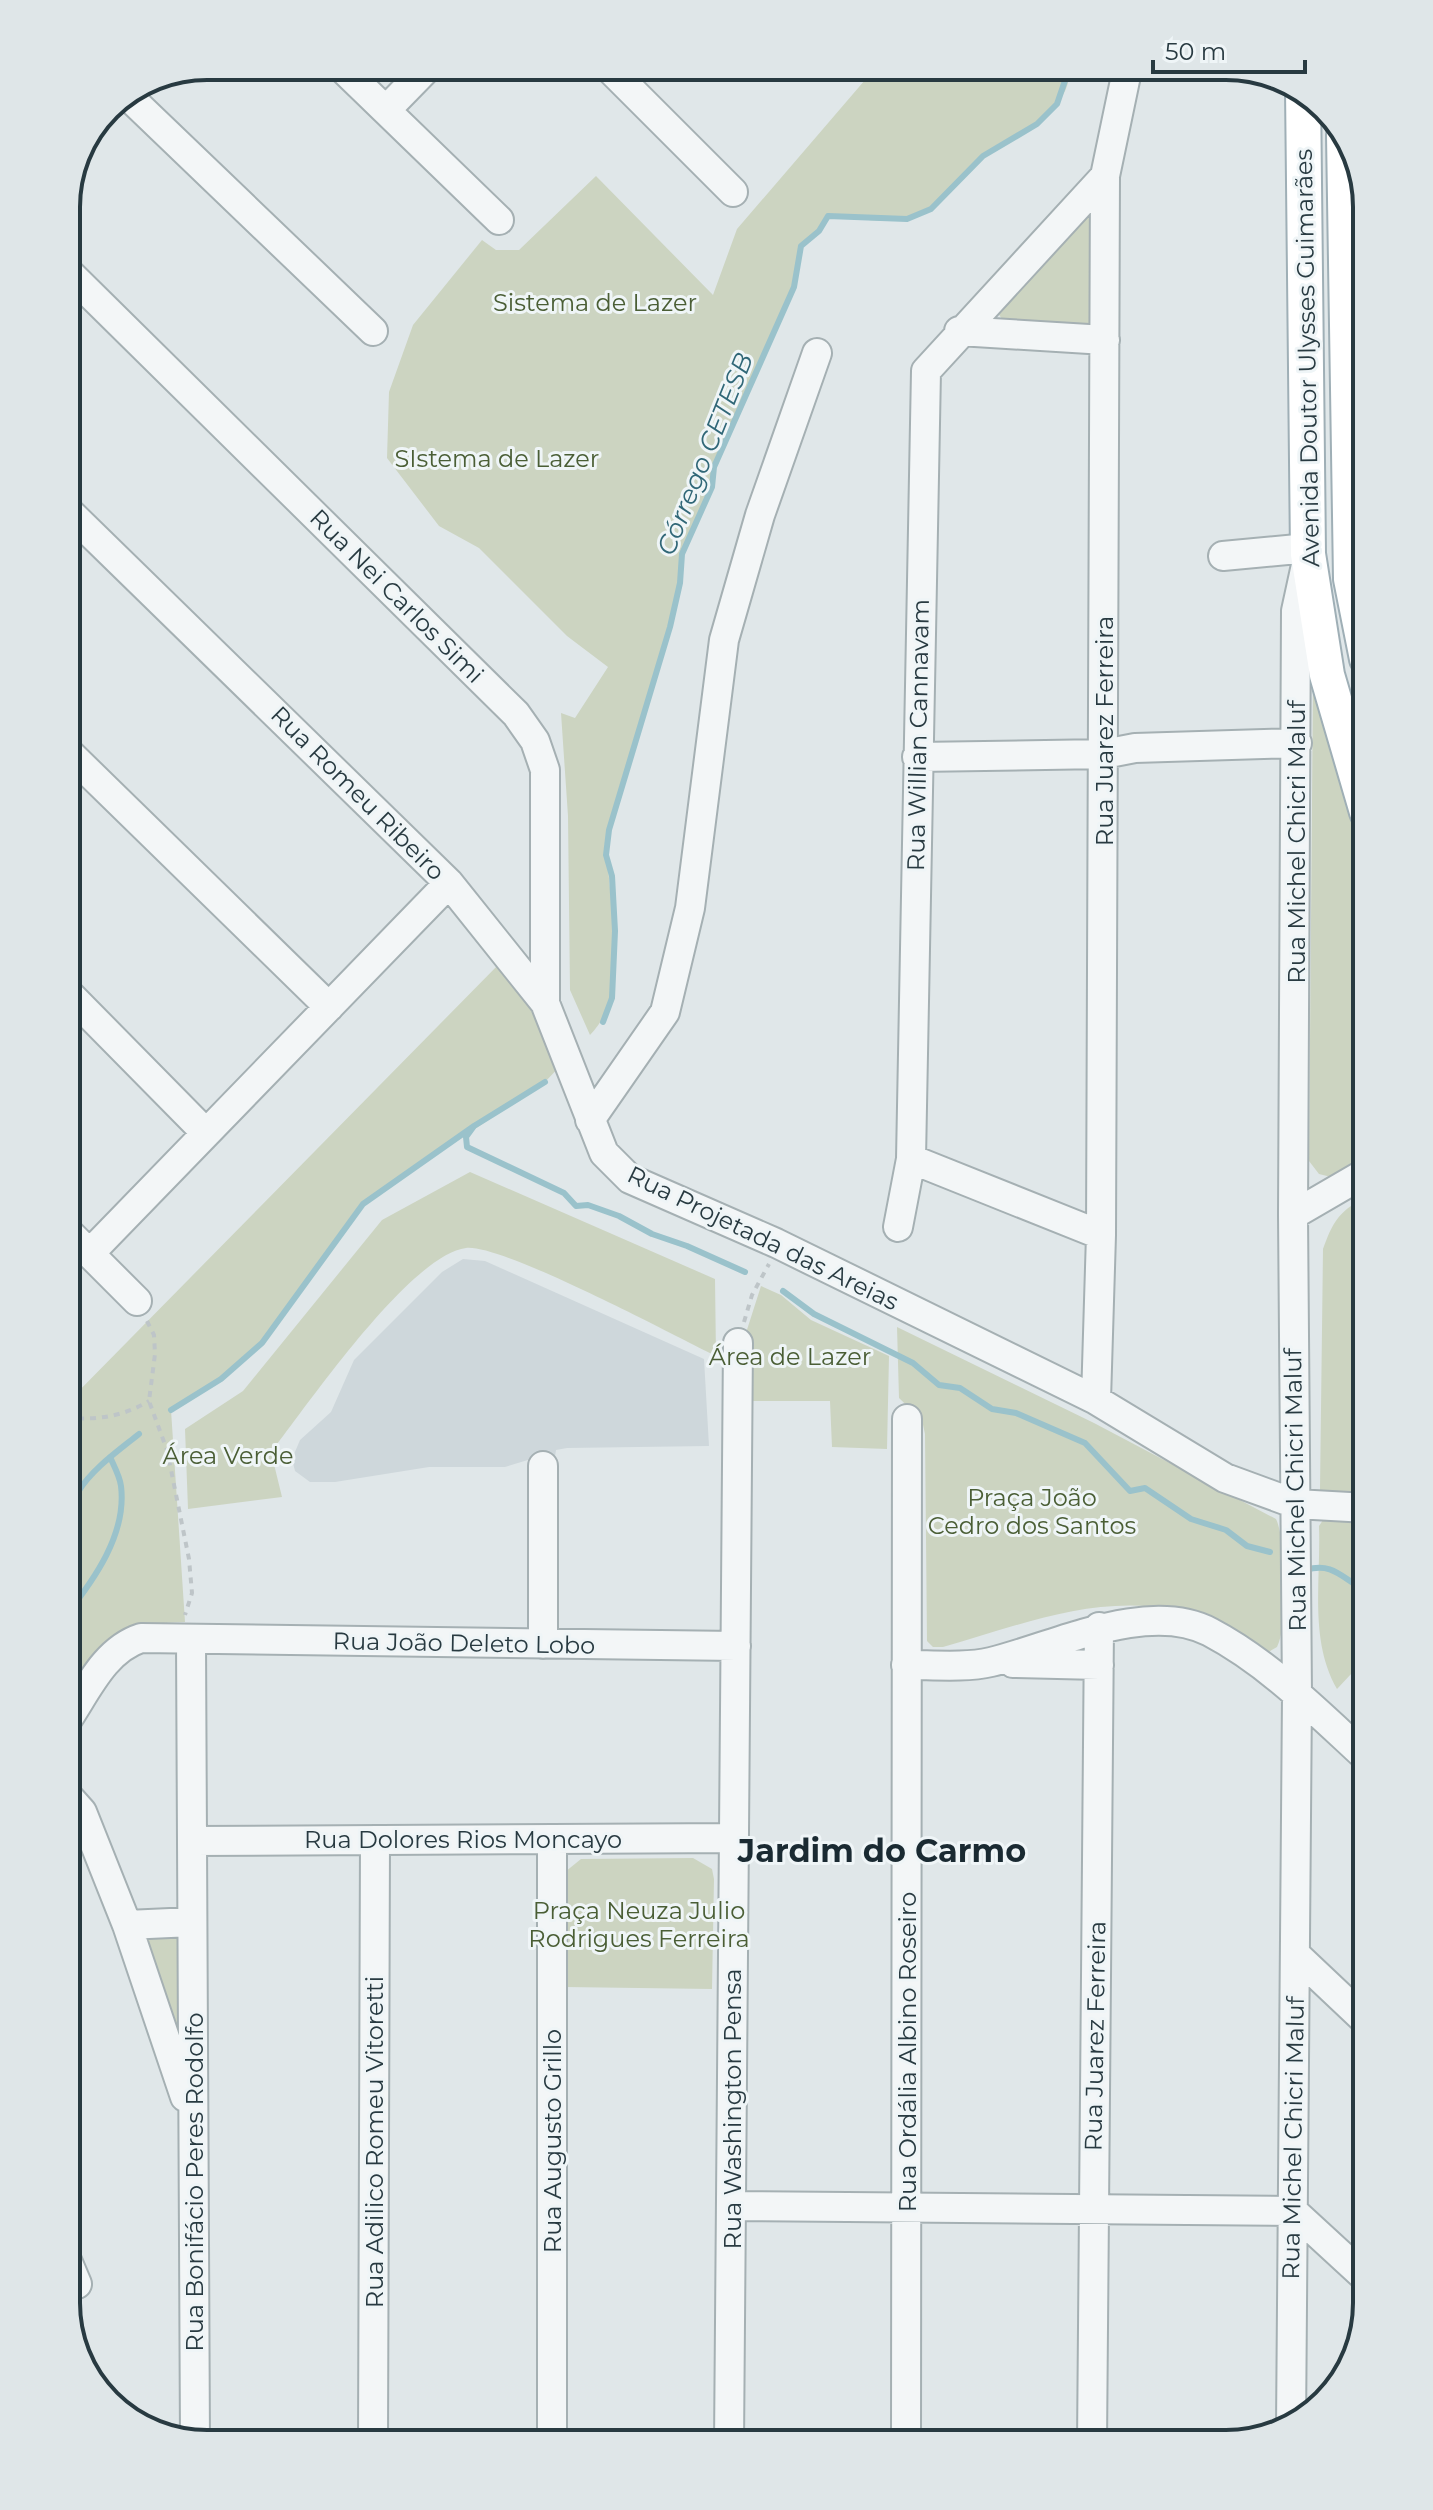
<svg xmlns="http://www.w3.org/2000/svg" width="1433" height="2510" font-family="Montserrat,sans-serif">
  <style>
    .built { fill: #ced7db }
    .green { fill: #ccd4c1 }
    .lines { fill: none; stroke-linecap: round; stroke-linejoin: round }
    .stream { stroke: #9ac2cb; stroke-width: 6 }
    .minor-casing { stroke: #a5b0b3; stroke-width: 32 }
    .major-casing { stroke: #9fafb6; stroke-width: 38 }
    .path { stroke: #bec5c8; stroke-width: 4; stroke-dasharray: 6 6; stroke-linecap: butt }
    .minor { stroke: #f3f6f7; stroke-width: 28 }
    .major { stroke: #fff; stroke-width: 34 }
    .labels { text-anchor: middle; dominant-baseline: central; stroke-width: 6; stroke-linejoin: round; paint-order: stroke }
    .park-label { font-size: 24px; fill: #4a5e35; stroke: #eff5f7 }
    .street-label { font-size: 24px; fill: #283a41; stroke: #eff5f7 }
    .water-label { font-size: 26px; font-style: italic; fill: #306777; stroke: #eff5f7 }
    .district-label { font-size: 32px; font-weight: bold; fill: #1a2a32; stroke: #eff5f7 }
    .rim { fill: none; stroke: #283a41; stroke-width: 4 }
  </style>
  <rect width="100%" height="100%" fill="#e0e7e9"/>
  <path class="built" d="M1367,1197V1238L1351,1206Z
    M463,1259L485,1261L704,1359L709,1446L567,1448L556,1450L555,1457L541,1456L505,1467H429L335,1482H310L295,1471L292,1459L300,1440L331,1412L354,1360L442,1272Z"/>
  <path class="green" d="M877,66H1070C1071,116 1016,131 984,155C957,176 944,209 909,218C884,225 854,217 828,216L819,231L801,246L794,287L714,467L712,487L682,554L680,583L670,627L609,830C600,892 640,984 590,1035L570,990L568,816L561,713L575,718L608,667L567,636L479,548L439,526L387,458L389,392L413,325L482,240L496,250H519L596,176L713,295L737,229Z
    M1091,205L1094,319L1089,330L1005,323L997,312Z
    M1313,682L1344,791L1367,847V1159L1331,1177L1319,1174L1309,1161Z
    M501,962L523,984L563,1063L545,1082L363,1204L262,1343L221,1379L171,1410L185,1622C120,1623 104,1646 66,1695V1404Z
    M470,1172L715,1279L716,1356C673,1335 503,1244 466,1248C410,1255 307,1406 271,1452L282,1497L188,1509L185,1429L243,1391L382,1220Z
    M1351,1206L1367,1238V1498L1320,1490L1323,1249C1330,1230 1335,1217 1351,1206Z
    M761,1286L781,1295L811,1320L889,1356L887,1449L832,1447L830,1401H746L745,1336Z
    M897,1327L1094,1423L1276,1519C1286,1539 1288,1627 1277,1647L1265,1654C1241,1642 1194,1613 1171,1609C1091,1595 1018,1626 943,1647H933L927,1641L925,1434L922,1420L899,1398Z
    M1340,1516L1367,1523V1657L1337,1689C1309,1640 1321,1581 1319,1526L1325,1517Z
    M693,1858L712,1869L714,1879L712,1989L565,1987V1872L581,1859Z
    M188,1931L184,2061L139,1940Z"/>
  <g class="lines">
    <path class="stream" d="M603,1022L612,998L615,931L612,876L606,855L609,830L670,627L680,583L682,554L712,487L714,467L794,287L801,246L819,231L828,216L907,219L931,209L983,156L1037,124L1057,104L1070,66
      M545,1082L474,1126L466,1137L467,1147L564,1193L576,1206L588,1205L619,1216L652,1234L687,1246L745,1272
      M783,1291L814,1314L913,1363L939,1385L960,1388L992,1409L1016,1413L1085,1443L1130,1491L1145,1488L1191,1519L1226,1530L1247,1546L1270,1552
      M171,1410L221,1379L262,1343L363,1204L474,1126
      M66,1521C75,1512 72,1502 78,1492C92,1469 118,1451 139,1434
      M1306,1570C1334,1561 1344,1581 1367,1591
      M66,1615C94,1580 127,1534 121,1486C120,1477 114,1466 110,1457"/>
    <g class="minor-casing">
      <path id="minor" d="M340,66L499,220
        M607,66L733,192
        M127,95L373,331
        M386,110L429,66
        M66,270L516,714L535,741L545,770V1003
        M959,331L1105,340
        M66,509L449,883L545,1003L604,1153L630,1179L776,1243L1096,1400L1225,1478L1296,1504L1367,1508
        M1223,556L1308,548
        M66,750L329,1007
        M917,757L1104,754L1135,748L1297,743
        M66,991L206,1133
        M590,1120L665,1012L690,908L724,640L760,515L817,353
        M911,1159L1101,1235
        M1293,1215L1367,1172
        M898,1227L911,1159L926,371L1105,176
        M66,1230L137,1301
        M90,1253L449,883
        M1096,1400L1101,1235L1105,176L1128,66
        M191,1641L195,2442
        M543,1644V1466
        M1013,1663L1099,1665
        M906,1665C933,1665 965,1668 991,1662C1053,1647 1148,1599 1210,1632C1269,1663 1319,1714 1367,1758
        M66,1722C87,1691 104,1650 141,1638L736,1646
        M66,1794L82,1812L127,1925L185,2097
        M552,1839V2444
        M192,1841L734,1838
        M127,1925L192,1922
        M1295,1954L1367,2022
        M731,2206L1293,2211L1367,2279
        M66,2258L77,2284
        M1291,2427L1297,1695L1293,1215L1296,611L1306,565
        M373,2444L375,1840
        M729,2444L738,1343
        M906,2444L907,1419
        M1092,2444L1099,1627"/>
    </g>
    <g class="major-casing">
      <path id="major" d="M1303,89L1308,554L1327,675L1367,812
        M1344,135L1351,579L1367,659"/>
    </g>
    <path class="path" d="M147,1321L154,1335L155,1354L149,1401L167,1450L189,1559L192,1593L185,1615
      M744,1322L752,1295L769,1264
      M66,1418C97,1420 122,1417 149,1401"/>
    <use href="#minor" class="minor"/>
    <use href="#major" class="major"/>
  </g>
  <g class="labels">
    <g class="park-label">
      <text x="595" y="302">Sistema de Lazer</text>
      <text x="497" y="458">SIstema de Lazer</text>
      <text x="790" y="1356">Área de Lazer</text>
      <text x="228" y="1455">Área Verde</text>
      <text x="1032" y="1497">Praça João<tspan x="1032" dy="28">Cedro dos Santos</tspan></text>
      <text x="639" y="1910">Praça Neuza Julio<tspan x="639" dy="28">Rodrigues Ferreira</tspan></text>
    </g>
    <g class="street-label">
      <text transform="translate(1307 358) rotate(-91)">Avenida Doutor Ulysses Guimarães</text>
      <text transform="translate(397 596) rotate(45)">Rua Nei Carlos Simi</text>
      <text transform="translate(1104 731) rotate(-90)">Rua Juarez Ferreira</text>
      <text transform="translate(918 735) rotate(-89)">Rua Willian Cannavam</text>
      <text transform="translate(358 793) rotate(45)">Rua Romeu Ribeiro</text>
      <text transform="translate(1296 842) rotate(-90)">Rua Michel Chicri Maluf</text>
      <text transform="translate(763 1238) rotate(26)">Rua Projetada das Areias</text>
      <text transform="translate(1295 1490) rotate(-91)">Rua Michel Chicri Maluf</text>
      <text transform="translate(464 1643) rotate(1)">Rua João Deleto Lobo</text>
      <text x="463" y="1839">Rua Dolores Rios Moncayo</text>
      <text transform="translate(1095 2036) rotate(-89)">Rua Juarez Ferreira</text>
      <text transform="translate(907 2052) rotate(-90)">Rua Ordália Albino Roseiro</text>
      <text transform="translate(732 2109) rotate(-90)">Rua Washington Pensa</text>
      <text transform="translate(1293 2138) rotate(-89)">Rua Michel Chicri Maluf</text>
      <text transform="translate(552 2141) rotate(-90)">Rua Augusto Grillo</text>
      <text transform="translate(374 2142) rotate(-90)">Rua Adilico Romeu Vitoretti</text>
      <text transform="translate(194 2182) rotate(-90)">Rua Bonifácio Peres Rodolfo</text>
    </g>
    <g class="water-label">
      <text transform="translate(705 454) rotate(-68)">Córrego CETESB</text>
    </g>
    <g class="district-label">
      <text x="882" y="1850">Jardim do Carmo</text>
    </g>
  </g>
  <path d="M0 0H1433V2510H0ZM207 80H1226A127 127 0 0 1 1353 207V2303A127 127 0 0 1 1226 2430H207A127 127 0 0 1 80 2303V207A127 127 0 0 1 207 80Z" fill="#dfe6e8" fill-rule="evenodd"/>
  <path class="rim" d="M207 80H1226A127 127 0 0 1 1353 207V2303A127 127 0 0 1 1226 2430H207A127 127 0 0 1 80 2303V207A127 127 0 0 1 207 80Z"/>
  <path d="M1153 60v12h152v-12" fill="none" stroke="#283a41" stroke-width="4"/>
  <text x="1165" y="60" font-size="24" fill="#283a41" stroke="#eff5f7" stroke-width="6" paint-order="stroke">50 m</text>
</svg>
